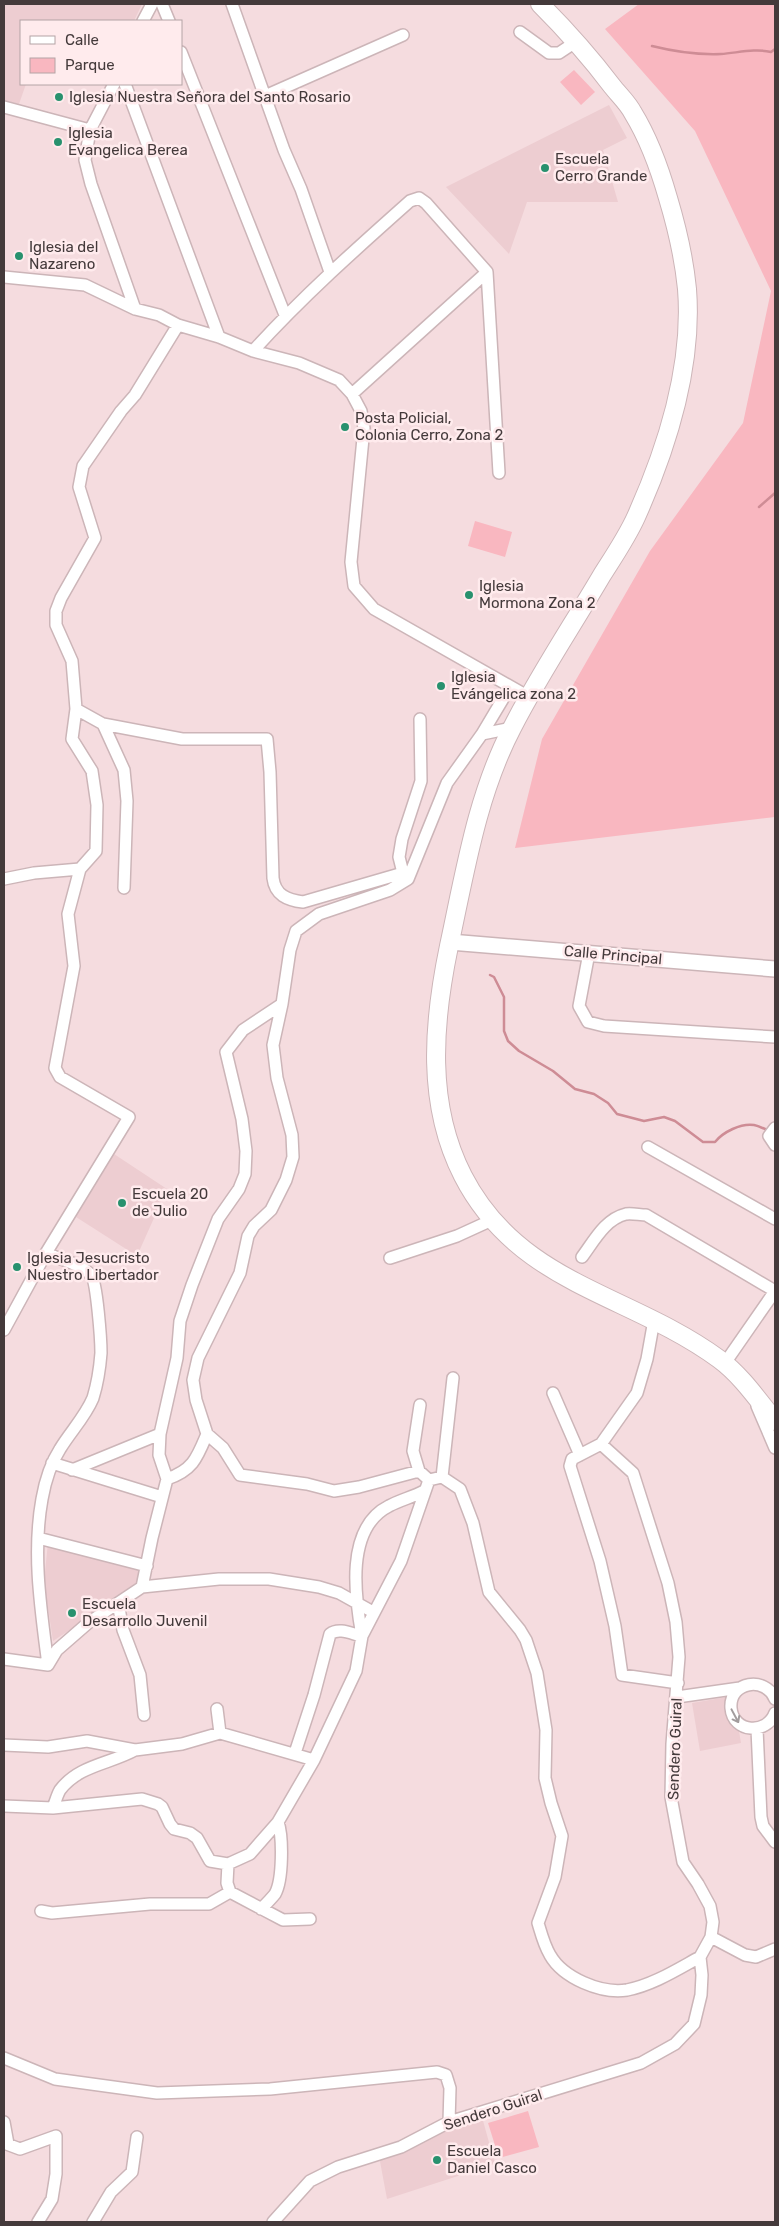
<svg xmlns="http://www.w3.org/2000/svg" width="779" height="2226" font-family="Rubik,sans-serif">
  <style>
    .built { fill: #edcdd1 }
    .green { fill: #f9b7c0 }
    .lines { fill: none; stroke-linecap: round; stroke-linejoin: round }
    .stream { stroke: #ce8c95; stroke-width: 2.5 }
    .street-casing { stroke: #ccb5b8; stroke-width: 14 }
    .secondary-casing { stroke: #ccb5b8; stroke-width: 18 }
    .primary-casing { stroke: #ccb5b8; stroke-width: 20 }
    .street { stroke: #fff; stroke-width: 11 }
    .secondary { stroke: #fff; stroke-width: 15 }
    .primary { stroke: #fff; stroke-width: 18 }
    .oneway { stroke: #a29c9d }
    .poi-dot { fill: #28916e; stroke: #ffebed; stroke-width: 2 }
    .labels { text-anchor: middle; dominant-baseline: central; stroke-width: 5; stroke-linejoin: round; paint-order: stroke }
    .poi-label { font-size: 15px; fill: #443a3b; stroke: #ffebed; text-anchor: start }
    .street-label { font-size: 15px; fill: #443a3b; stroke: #ffebed }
  </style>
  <rect width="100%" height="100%" fill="#f5dcdf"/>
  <path class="built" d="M4,4H142L134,21H21V84H26L19,104L4,100Z
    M609,105L627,138L603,150L618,202H527L509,254L446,187Z
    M114,1154L167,1189L137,1256L76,1217Z
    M48,1543L138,1565V1585L53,1641L44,1581Z
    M733,1696L741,1743L700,1751L692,1703Z
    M482,2117L495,2164L387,2199L379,2156L453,2123Z"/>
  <path class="green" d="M639,4H775V817L515,848L542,739L650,551L743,423L771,291L695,131L605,29Z
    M574,70L595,92L581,105L560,82Z
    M475,521L512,532L505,557L468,546Z
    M528,2111L539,2147L499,2158L488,2123Z"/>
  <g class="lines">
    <path class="stream" d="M652,46C676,52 697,55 721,54C737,53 755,48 771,52L775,49
      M759,507L775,493
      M490,975L494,977L504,997V1031L508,1041L519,1051L553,1071L575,1089L594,1094L608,1103L617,1114L644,1121L664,1117L675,1121L703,1142H715C723,1132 741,1123 754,1125C759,1126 765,1129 769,1131"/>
    <g class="street-casing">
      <path id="street" d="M162,4L169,21
        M232,4L284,150L301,189L330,272
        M143,21L152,4
        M520,32L549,53H559L577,41
        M181,52L285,315
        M114,84L90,130L85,160L91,184L135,309
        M125,84L219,337
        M265,96L403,35
        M4,107L90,130
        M4,277L85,285L135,309L159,315L178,325L219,337L253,351L299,363L339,380L352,394L361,411L364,428L351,562L354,586L374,609L529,697
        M253,351C302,297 356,249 410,201L419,198L426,203L487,272L499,473
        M352,394L487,272
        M76,709L103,724L182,739H267L270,772L273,878C275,895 287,900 303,902L403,873
        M103,724L124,770L127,801L124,888
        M512,728L482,734L447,783L408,879L390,890L319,914L296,931L290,950L282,1004L273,1045L277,1078L292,1135L293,1157L286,1180L271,1210L254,1226L248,1236L240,1273L198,1358L193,1380L196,1400L207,1434L223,1448L240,1475L307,1484L334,1491L359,1487L419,1471L429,1480L442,1477L460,1489L473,1523L489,1592L520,1630L526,1640L537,1673L546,1730L545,1778L551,1803L562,1836L555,1877L538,1923C541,1933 544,1945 550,1955C563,1978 601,1994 627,1990C653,1985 678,1969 700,1957
        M482,734L510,687
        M407,877L403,873L399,857L402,839L421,781L420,719
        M4,879L34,873L80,869
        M589,953L579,1006L588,1022L604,1026L775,1037
        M775,1128L769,1136L775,1145
        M648,1147L775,1219
        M46,1253C59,1259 81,1264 91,1275C97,1282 101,1341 101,1353C100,1366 97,1385 93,1398C85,1417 71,1431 60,1449C51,1463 45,1482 42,1499C32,1554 41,1610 48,1665
        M582,1257C594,1241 605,1219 626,1214C632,1213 640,1215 646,1215L775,1291
        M390,1258L457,1236L492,1220
        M654,1320L647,1359L637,1393L601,1444L572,1459L570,1466L600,1561L615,1626L622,1675L678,1683
        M4,1330L46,1253L129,1117L60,1077L55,1068L74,966L68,914L80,869L96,851L97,805L92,771L72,739L76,709L72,661L56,625V611L61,598L95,538L79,487L83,466L121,411L135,395L178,325
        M725,1363L775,1291
        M553,1393L580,1455
        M757,1406L775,1448
        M52,1463L162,1497
        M72,1470L160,1434
        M419,1471L413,1451L420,1405
        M442,1477L453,1378
        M167,1479L159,1455L160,1434L177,1358L180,1321L192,1285L218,1219L239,1189L245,1174L246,1151L242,1119L226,1052L243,1030L282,1004
        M38,1538L147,1566
        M142,1587L152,1538L167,1479C193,1470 197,1458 207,1434
        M118,1603L123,1630L140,1675L144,1715
        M4,1659L48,1665L57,1650L88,1623L142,1587L219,1579H269L319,1587L339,1593L373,1612
        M677,1697L740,1688
        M775,1699C766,1676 729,1681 731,1708C733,1733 767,1735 775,1713
        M217,1709L220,1733
        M757,1729L761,1817L763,1826L775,1842
        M4,1745L48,1747L87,1741L135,1750L182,1744L220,1733L314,1760
        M295,1753L314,1695L330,1634C339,1627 352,1634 362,1636C355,1597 345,1528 389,1506C400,1500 413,1497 424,1491
        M4,1806L53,1808L142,1799L158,1804L162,1807L170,1824L174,1829L190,1833L197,1838L210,1861L228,1864L250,1854L278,1822L314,1760L356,1671L362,1636L401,1561L429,1480
        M53,1808C55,1803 57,1795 60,1790C79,1765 110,1764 135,1750
        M228,1864L227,1883L230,1892
        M261,1909C266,1904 271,1899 275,1894C283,1880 283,1837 278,1822
        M41,1911L52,1913L150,1904H209L230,1892L283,1920L310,1919
        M711,1937L745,1955L756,1957L775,1949
        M4,2058L55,2079L157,2093L270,2089L437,2072L446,2075L450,2088L449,2122
        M4,2122L8,2144
        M4,2143L20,2149L56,2136V2174L52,2199L38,2222
        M93,2222L111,2192L132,2172L137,2137
        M273,2222L310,2181L338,2167L401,2147L449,2122L641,2063L675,2044L694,2024L701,1995L702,1975L700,1957L711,1937L713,1922L710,1906L698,1884L683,1862L671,1797L672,1744L679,1657L676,1622L668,1583L633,1473L601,1444"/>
    </g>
    <g class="secondary-casing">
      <path id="secondary" d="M450,942L775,969"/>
    </g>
    <g class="primary-casing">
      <path id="primary" d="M540,4C566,30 590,57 612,86C619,95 628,103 633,113C649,139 660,170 668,198C677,228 684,258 687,289C693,365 667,448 636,517C627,537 614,556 602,575C572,626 539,675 512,728C477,795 465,872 449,946C433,1023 426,1104 463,1176C519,1285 629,1293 719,1359C741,1375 758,1400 775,1421"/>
    </g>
    <use href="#street" class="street"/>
    <use href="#secondary" class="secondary"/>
    <use href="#primary" class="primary"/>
  </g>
  <defs><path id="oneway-shaft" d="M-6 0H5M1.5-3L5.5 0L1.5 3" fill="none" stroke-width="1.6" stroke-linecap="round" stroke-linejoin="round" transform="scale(1.25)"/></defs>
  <use class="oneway" href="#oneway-shaft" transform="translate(735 1716) rotate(62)"/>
  <g class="poi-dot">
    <circle cx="59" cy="97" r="5"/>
    <circle cx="58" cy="142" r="5"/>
    <circle cx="545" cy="168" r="5"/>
    <circle cx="19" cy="256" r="5"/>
    <circle cx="345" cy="427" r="5"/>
    <circle cx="469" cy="595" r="5"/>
    <circle cx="441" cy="686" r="5"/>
    <circle cx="122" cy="1203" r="5"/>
    <circle cx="17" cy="1267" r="5"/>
    <circle cx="72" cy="1613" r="5"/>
    <circle cx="437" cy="2160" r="5"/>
  </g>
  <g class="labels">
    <g class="poi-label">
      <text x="69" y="97">Iglesia Nuestra Señora del Santo Rosario</text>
      <text x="68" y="133">Iglesia<tspan x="68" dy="17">Evangelica Berea</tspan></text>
      <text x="555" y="159">Escuela<tspan x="555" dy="17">Cerro Grande</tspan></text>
      <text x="29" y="247">Iglesia del<tspan x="29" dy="17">Nazareno</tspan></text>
      <text x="355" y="418">Posta Policial,<tspan x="355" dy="17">Colonia Cerro, Zona 2</tspan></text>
      <text x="479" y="586">Iglesia<tspan x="479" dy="17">Mormona Zona 2</tspan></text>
      <text x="451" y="677">Iglesia<tspan x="451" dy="17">Evángelica zona 2</tspan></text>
      <text x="132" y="1194">Escuela 20<tspan x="132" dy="17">de Julio</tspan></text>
      <text x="27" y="1258">Iglesia Jesucristo<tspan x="27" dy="17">Nuestro Libertador</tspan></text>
      <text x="82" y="1604">Escuela<tspan x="82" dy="17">Desarrollo Juvenil</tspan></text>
      <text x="447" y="2151">Escuela<tspan x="447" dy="17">Daniel Casco</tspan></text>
    </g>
    <g class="street-label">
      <text transform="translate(613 955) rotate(5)">Calle Principal</text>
      <text transform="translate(675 1749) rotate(-88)">Sendero Guiral</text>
      <text transform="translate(493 2110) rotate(-18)">Sendero Guiral</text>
    </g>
  </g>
  <rect width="779" height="2226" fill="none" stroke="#443a3b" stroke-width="10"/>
  <rect x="20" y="20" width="162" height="65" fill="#ffebed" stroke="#b4a4a6"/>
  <rect x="30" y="36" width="25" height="8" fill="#ffffff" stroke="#b4a4a6"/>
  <text x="65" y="45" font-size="15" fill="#443a3b">Calle</text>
  <rect x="30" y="58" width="25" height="15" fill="#f9b7c0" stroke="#b4a4a6"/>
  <text x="65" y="70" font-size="15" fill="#443a3b">Parque</text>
</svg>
